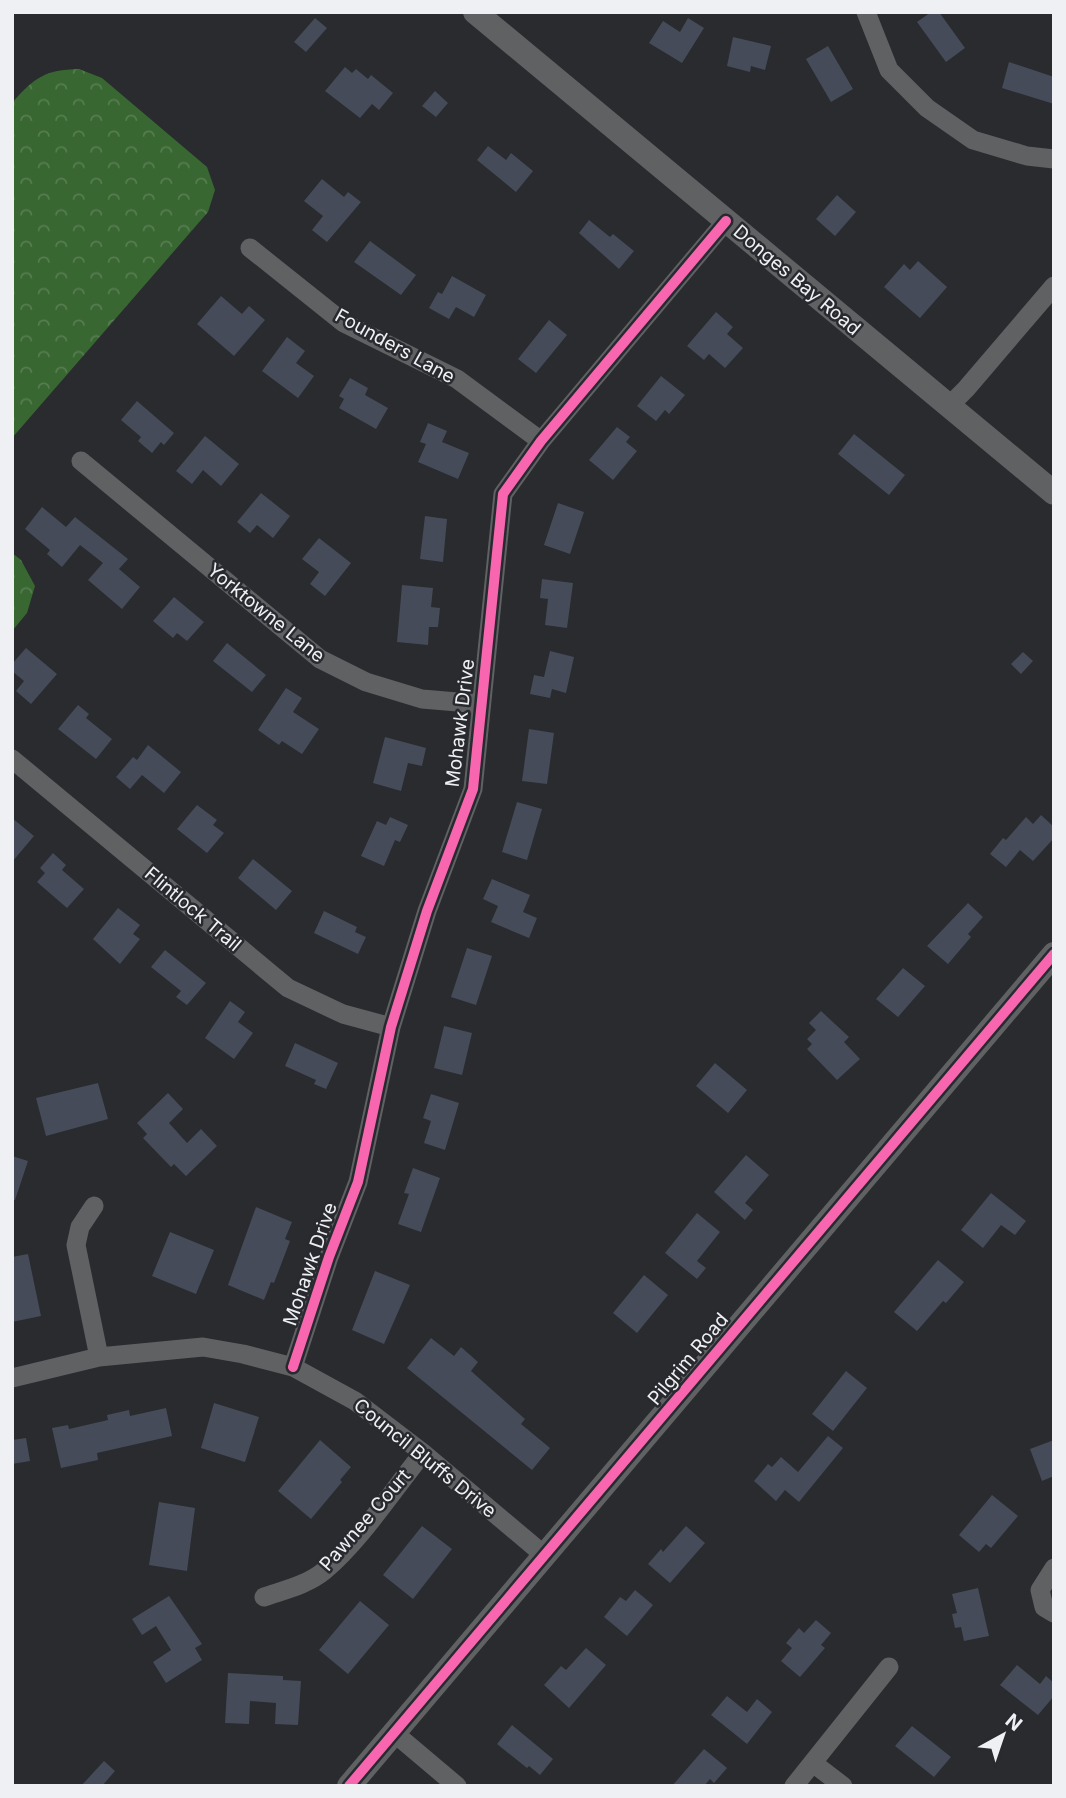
<svg xmlns="http://www.w3.org/2000/svg" width="1066" height="1798" font-family="Inter,sans-serif">
  <style>
    .forest { fill: url(#forest-crowns) }
    .building { fill: #454b58 }
    .lines { fill: none; stroke-linecap: round; stroke-linejoin: round }
    .minor { stroke: #5f6163; stroke-width: 19 }
    .tertiary { stroke: #5f6163; stroke-width: 24 }
    .cycleway-casing { stroke: #282a2f; stroke-width: 15 }
    .cycleway { stroke: #f766af; stroke-width: 10 }
    .labels { text-anchor: middle; dominant-baseline: central; stroke-width: 5; stroke-linejoin: round; paint-order: stroke }
    .street-label { font-size: 19px; fill: #eff0f3; stroke: #282a2f }
  </style>
  <defs>
    <pattern id="forest-crowns" width="20" height="18" patternUnits="userSpaceOnUse" patternTransform="scale(1.75)"><rect width="20" height="18" fill="#396732"/><path d="M2 6a3 3 0 1 1 6 0M12 15a3 3 0 1 1 6 0" fill="none" stroke="#567d50"/></pattern>
  </defs>
  <rect width="100%" height="100%" fill="#292b2e"/>
  <path class="forest" d="M79,69L102,78L207,167L215,190L208,212L12,438V103C35,77 45,70 79,69Z
    M12,553L21,560L35,586L27,613L12,631Z"/>
  <path class="building" d="M931,12H939L965,48L946,62L917,22Z
    M315,18L327,28L306,52L294,42Z
    M688,18L704,28L682,63L649,43L663,21L680,32Z
    M733,37L771,46L765,70L751,66L750,72L727,66Z
    M828,46L853,89L831,102L806,59Z
    M1009,62L1054,77V104L1002,88Z
    M345,67L352,73L356,69L368,79L371,75L393,93L379,110L372,104L360,118L325,91Z
    M435,91L448,103L436,117L422,106Z
    M488,146L506,160L511,153L533,171L516,192L477,160Z
    M322,179L344,197L348,192L361,202L327,242L312,230L323,216L304,201Z
    M837,195L856,212L835,236L816,219Z
    M589,220L610,237L613,234L634,251L619,269L579,233Z
    M370,241L416,275L401,295L354,262Z
    M918,261L947,287L920,318L884,287L904,264L910,270Z
    M452,276L486,295L474,317L456,307L449,319L429,308L438,292L442,294Z
    M221,296L242,314L249,306L265,320L234,356L197,324Z
    M716,312L733,327L727,334L743,348L725,368L709,354L704,360L687,346Z
    M549,320L567,335L536,373L518,359Z
    M287,337L305,351L296,363L314,376L298,398L262,371Z
    M661,376L685,395L669,414L665,410L656,421L637,406Z
    M350,378L368,388L365,395L388,408L376,429L339,408L344,399L339,396Z
    M137,401L174,433L164,445L161,442L152,453L138,441L141,437L121,420Z
    M428,423L447,431L442,442L469,453L458,479L418,462L426,444L420,442Z
    M617,427L630,437L626,442L637,451L613,480L589,460Z
    M854,434L905,475L889,495L838,454Z
    M205,436L239,464L221,486L203,470L192,484L176,471Z
    M261,493L290,516L273,538L257,525L250,533L237,522Z
    M558,503L584,512L570,554L544,545Z
    M42,507L66,527L75,517L128,559L119,569L140,587L122,609L88,580L103,563L80,545L62,567L47,554L50,550L25,529Z
    M425,516L447,519L443,562L420,559Z
    M319,538L351,563L325,596L310,584L319,572L302,559Z
    M542,579L573,583L567,628L545,625L548,599L540,598Z
    M402,585L433,588L431,607L440,608L438,627H429L428,645L397,642Z
    M174,597L204,622L187,641L177,633L173,638L153,621Z
    M227,643L266,675L252,692L213,661Z
    M26,648L57,674L31,704L16,691L24,681L12,671V664Z
    M550,651L574,657L566,693L552,689L550,698L530,694L534,675L544,677Z
    M1023,652L1033,661L1021,674L1011,664Z
    M286,688L302,698L293,712L319,729L302,754L282,741L279,745L258,730Z
    M78,705L89,714L86,718L112,739L96,759L58,729Z
    M529,729L554,733L547,784L522,781Z
    M385,737L426,748L422,766L408,763L401,791L373,783Z
    M148,745L181,772L164,793L142,775L130,789L116,777L133,757L137,760Z
    M517,802L542,809L527,860L502,852Z
    M197,805L217,820L213,825L224,833L207,853L177,829Z
    M1041,815L1054,827V838L1033,861L1020,850L1006,867L990,854L1003,838L1006,840L1026,817L1033,824Z
    M390,817L408,825L400,842L395,840L384,866L361,856L377,821L386,825Z
    M12,818L34,836L12,862Z
    M53,853L66,865L62,870L84,889L67,908L37,882L45,873L40,868Z
    M253,859L292,891L276,910L238,878Z
    M492,879L530,895L523,912L537,918L529,938L491,922L498,906L483,899Z
    M968,903L983,917L968,934L971,937L948,964L927,946Z
    M118,908L140,925L133,934L140,939L120,964L93,939Z
    M324,911L357,927L355,932L366,937L358,954L314,933Z
    M467,948L492,956L476,1005L451,997Z
    M165,950L206,983L187,1005L176,997L181,991L151,967Z
    M903,968L925,986L898,1017L876,999Z
    M230,1001L245,1012L238,1022L253,1033L234,1059L205,1038Z
    M821,1011L849,1037L844,1042L860,1059L837,1080L807,1049L812,1044L807,1039L816,1030L809,1023Z
    M444,1026L472,1033L462,1075L434,1068Z
    M295,1043L338,1063L326,1089L314,1084L316,1080L285,1066Z
    M715,1063L747,1090L728,1113L696,1086Z
    M98,1083L108,1119L46,1136L36,1098Z
    M168,1093L183,1109L169,1123L187,1143L201,1129L217,1146L186,1176L174,1164L171,1167L143,1138L147,1134L137,1123Z
    M431,1094L459,1103L445,1150L424,1143L431,1121L423,1118Z
    M746,1155L769,1175L745,1203L753,1210L745,1220L714,1192Z
    M12,1156L28,1161L15,1200H12Z
    M413,1168L440,1178L421,1232L398,1224L409,1194L404,1193Z
    M991,1193L1026,1221L1015,1235L1001,1225L983,1248L961,1230Z
    M256,1207L292,1222L285,1239L290,1241L274,1283L271,1282L264,1300L228,1285Z
    M697,1213L720,1232L697,1261L706,1268L697,1279L665,1253Z
    M170,1232L214,1250L196,1294L152,1276Z
    M28,1254L41,1316L12,1322V1257Z
    M938,1260L964,1282L946,1303L943,1301L917,1331L894,1312Z
    M375,1271L410,1285L384,1344L352,1330Z
    M644,1275L668,1295L637,1333L613,1313Z
    M431,1338L454,1356L461,1347L478,1362L471,1371L525,1419L521,1424L550,1448L532,1470L407,1368Z
    M846,1371L867,1388L833,1431L812,1414Z
    M214,1403L259,1417L245,1462L201,1448Z
    M166,1408L172,1436L97,1453L98,1460L61,1468L52,1428L68,1425L69,1429L108,1420L107,1415L129,1410L130,1416Z
    M828,1436L843,1448L799,1502L785,1490L776,1501L754,1481L768,1464L772,1467L781,1457L798,1472Z
    M26,1438L30,1461L12,1464V1440Z
    M320,1440L351,1467L340,1480L342,1482L311,1519L278,1491Z
    M1054,1440V1476L1042,1481L1030,1449Z
    M992,1495L1018,1516L991,1548L986,1544L979,1552L959,1535Z
    M159,1502L195,1508L187,1571L149,1565Z
    M422,1526L452,1549L413,1599L383,1575Z
    M686,1526L705,1543L670,1583L648,1564L661,1549L663,1552Z
    M978,1588L989,1636L964,1641L961,1627L955,1628L952,1614L957,1613L952,1594Z
    M635,1590L653,1605L627,1636L604,1617L620,1597L626,1601Z
    M169,1596L202,1644L195,1648L202,1660L166,1683L153,1662L171,1650L156,1626L142,1635L132,1619Z
    M360,1601L389,1625L348,1674L319,1650Z
    M816,1620L831,1633L821,1645L825,1648L800,1677L781,1661L792,1648L786,1643L799,1628L804,1633Z
    M586,1648L606,1665L569,1708L544,1685L561,1666L566,1670Z
    M1017,1665L1040,1684L1046,1676L1054,1683V1696L1038,1715L1000,1685Z
    M228,1673L283,1676V1680L301,1681L298,1725L275,1724L276,1703L250,1701L249,1724L225,1723Z
    M727,1696L747,1712L757,1699L772,1712L747,1744L711,1715Z
    M512,1725L553,1759L540,1775L529,1766L527,1768L497,1744Z
    M912,1726L951,1757L934,1777L895,1746Z
    M704,1749L727,1768L714,1783L710,1779L704,1786H672Z
    M104,1761L115,1771L102,1786H81Z"/>
  <g class="lines">
    <path class="minor" d="M866,12L889,70L927,108L973,140L1027,156L1054,159
      M250,248L344,323L457,379L541,441
      M949,406L966,389L1054,286
      M81,461L320,659L366,682L422,699L481,704
      M12,759L288,988L343,1014L391,1027
      M94,1206L80,1227L76,1245L99,1357
      M293,1367L329,1257L358,1182L391,1027L427,911L473,789L503,494L541,441L726,221
      M12,1378L99,1357L203,1347L243,1354L293,1367L355,1401L423,1453L544,1555
      M1054,1568L1040,1590L1044,1607L1054,1613
      M264,1597C284,1590 307,1585 324,1571C360,1541 393,1490 423,1453
      M393,1732L457,1786
      M813,1763L843,1786
      M794,1786L889,1667"/>
    <path class="tertiary" d="M475,12L1054,493
      M349,1786L1054,954"/>
    <g class="cycleway-casing">
      <path id="cycleway" d="M293,1367L329,1257L358,1182L391,1027L427,911L473,789L503,494L541,441L726,221
        M349,1786L1054,954"/>
    </g>
    <use href="#cycleway" class="cycleway"/>
  </g>
  <g class="labels">
    <g class="street-label">
      <text transform="translate(797 280) rotate(40)">Donges Bay Road</text>
      <text transform="translate(395 346) rotate(29)">Founders Lane</text>
      <text transform="translate(266 613) rotate(39)">Yorktowne Lane</text>
      <text transform="translate(460 723) rotate(-83)">Mohawk Drive</text>
      <text transform="translate(193 909) rotate(40)">Flintlock Trail</text>
      <text transform="translate(310 1264) rotate(-71)">Mohawk Drive</text>
      <text transform="translate(688 1359) rotate(-50)">Pilgrim Road</text>
      <text transform="translate(425 1458) rotate(39)">Council Bluffs Drive</text>
      <text transform="translate(365 1520) rotate(-49)">Pawnee Court</text>
    </g>
  </g>
  <rect width="1066" height="1798" fill="none" stroke="#eff0f3" stroke-width="28"/>
  <g transform="translate(1003 1735) rotate(40)" stroke="#282a2f" stroke-width="5" paint-order="stroke">
  <path d="M0-5L12 26L0 18L-12 26Z" fill="#eff0f3"/>
  <text y="-10" font-size="19" font-weight="bold" text-anchor="middle" fill="#eff0f3">N</text>
  </g>
</svg>
